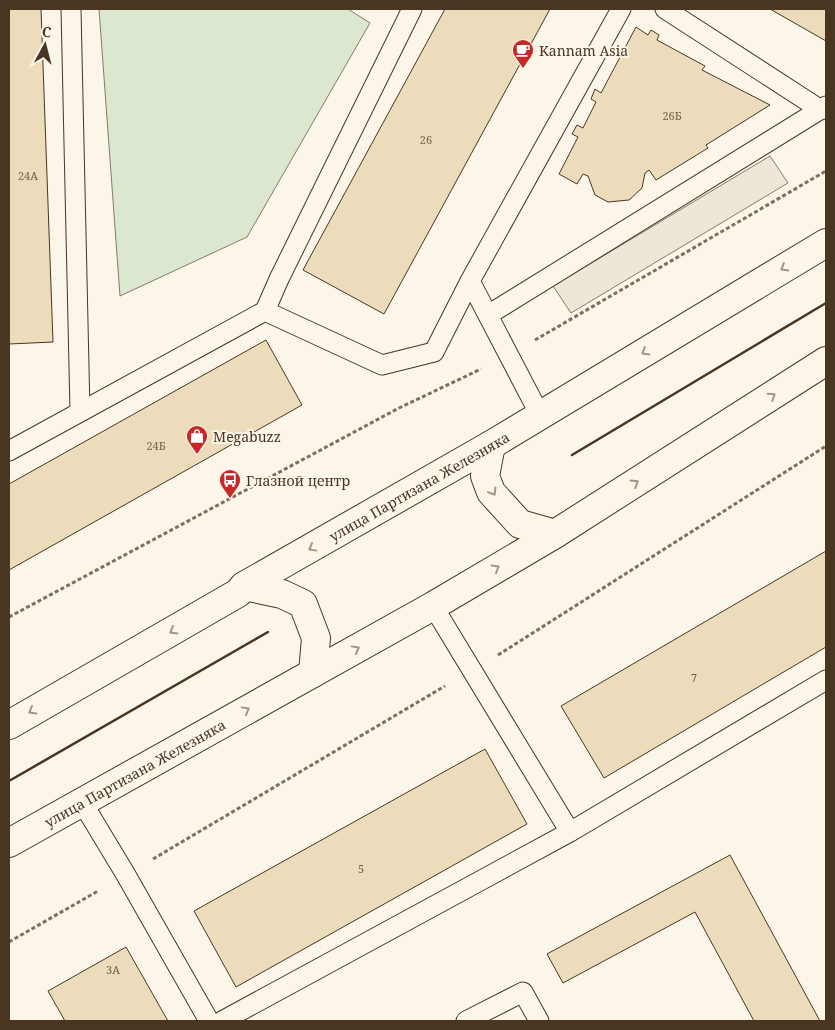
<svg xmlns="http://www.w3.org/2000/svg" width="835" height="1030" font-family="'Noto Serif',serif">
  <style>
    .green { fill: #dce7d0; stroke: #887966 }
    .parking { fill: #ede7d9; stroke: #887966 }
    .building { fill: #ecdcbc; stroke: #4a3520 }
    .lines { fill: none; stroke-linecap: round; stroke-linejoin: round }
    .lane-casing { stroke: #4a3520; stroke-width: 21 }
    .primary-casing { stroke: #4a3520; stroke-width: 30 }
    .path { stroke: #7f6f5c; stroke-width: 3; stroke-dasharray: 4 2.5; stroke-linecap: butt }
    .lane { stroke: #fbf6e9; stroke-width: 19 }
    .primary { stroke: #fbf6e9; stroke-width: 28 }
    .wall { stroke: #4a3520; stroke-width: 2.5 }
    .oneway { stroke: #a29684 }
    .labels { text-anchor: middle; dominant-baseline: central; stroke-width: 4; stroke-linejoin: round; paint-order: stroke }
    .number-label { font-size: 11px; fill: #725f47 }
    .poi-label { font-size: 14px; fill: #4a3520; stroke: #fbf6e9; text-anchor: start }
    .street-label { font-size: 14px; fill: #4a3520; stroke: #fbf6e9 }
  </style>
  <rect width="100%" height="100%" fill="#fbf6e9"/>
  <path class="green" d="M99,9H348L370,23L247,237L120,296Z"/>
  <path class="parking" d="M770,156L788,183L571,313L553,286Z"/>
  <path class="building" d="M9,9H41L53,342L9,344Z
    M445,9H550L384,314L303,270Z
    M770,9H826V41Z
    M636,27L648,35L651,30L659,35L657,40L705,66L702,70L770,105L706,145L708,148L656,180L649,170L645,173L642,188L629,200L608,202L595,195L588,176L583,174L577,184L559,174L578,137L572,134L577,125L583,128L596,102L591,99L595,89L601,93Z
    M266,340L302,405L9,570V484Z
    M826,551V647L604,778L561,706Z
    M485,749L527,824L236,987L194,911Z
    M730,855L820,1021H754L695,912L563,983L547,954Z
    M126,947L168,1021H65L48,991Z"/>
  <g class="lines">
    <g class="lane-casing">
      <path id="lane" d="M71,9L80,412
        M412,9L279,279L265,311L382,365L434,352L470,281
        M665,9L821,110
        M488,315L826,106
        M540,415L470,281L621,9
        M9,451L265,311
        M433,606L570,832
        M82,802L126,875L209,1021
        M222,1021L570,832L826,680
        M466,1021L523,992L539,1021"/>
    </g>
    <g class="primary-casing">
      <g id="primary">
        <path d="M491,445L485,476L491,492L520,524L555,534"/>
        <path d="M244,586L282,594L303,604L316,638L313,673"/>
        <path id="s1" d="M9,725L238,593L244,586L491,445L826,243"/>
        <path id="s2" d="M9,843L433,606L555,534L826,361"/>
      </g>
    </g>
    <path class="path" d="M535,340L826,171
      M9,617L399,408L481,369
      M498,655L528,636L826,446
      M153,859L445,686
      M9,942L98,891"/>
    <use href="#lane" class="lane"/>
    <use href="#primary" class="primary"/>
    <path class="wall" d="M572,455L826,303
      M9,781L268,632"/>
  </g>
  <defs><path id="oneway-chevron" d="M-2-3.5L2.5 0L-2 3.5" fill="none" stroke-width="1.6" stroke-linecap="round" stroke-linejoin="round" transform="scale(1.25)"/></defs>
  <g class="oneway">
    <use href="#oneway-chevron" transform="translate(784 268) rotate(149)"/>
    <use href="#oneway-chevron" transform="translate(645 352) rotate(149)"/>
    <use href="#oneway-chevron" transform="translate(772 396) rotate(-33)"/>
    <use href="#oneway-chevron" transform="translate(635 483) rotate(-32)"/>
    <use href="#oneway-chevron" transform="translate(493 492) rotate(58)"/>
    <use href="#oneway-chevron" transform="translate(312 548) rotate(151)"/>
    <use href="#oneway-chevron" transform="translate(496 568) rotate(-30)"/>
    <use href="#oneway-chevron" transform="translate(173 631) rotate(150)"/>
    <use href="#oneway-chevron" transform="translate(356 649) rotate(-29)"/>
    <use href="#oneway-chevron" transform="translate(246 710) rotate(-29)"/>
    <use href="#oneway-chevron" transform="translate(32 711) rotate(150)"/>
  </g>
  <defs>
    <g id="cafe-pin" transform="scale(1.125)"><path d="M0 17L-7.5 6A9.5 9.5 0 1 1 7.5 6Z" fill="#c62828" stroke="#fbf6e9"/><path d="M-5.5-4.5H6V0H3Q3 3.5 0 3.5H-2.5Q-5.5 3.5-5.5 0ZM3-3.2v2h1.7v-2ZM-6 4.5H4V6H-6Z" fill="#fff"/></g>
    <g id="shop-pin" transform="scale(1.125)"><path d="M0 17L-7.5 6A9.5 9.5 0 1 1 7.5 6Z" fill="#c62828" stroke="#fbf6e9"/><path d="M-5-2.5h2.3a2.7 3.5 0 0 1 5.4 0H5L5.5 6h-11ZM-1.5-2.5h3a1.5 2.3 0 0 0-3 0Z" fill="#fff"/></g>
    <g id="bus-pin" transform="scale(1.125)"><path d="M0 17L-7.5 6A9.5 9.5 0 1 1 7.5 6Z" fill="#c62828" stroke="#fbf6e9"/><path d="M-5-6H5V4H4V6H2V4H-2V6H-4V4H-5ZM-3.5-4V0h7V-4ZM-3.5 1.2v1.5H-2V1.2ZM2 1.2v1.5H3.5V1.2Z" fill="#fff"/></g>
  </defs>
  <g fill-rule="evenodd">
    <use href="#cafe-pin" x="523" y="50"/>
    <use href="#shop-pin" x="197" y="436"/>
    <use href="#bus-pin" x="230" y="480"/>
  </g>
  <g class="labels">
    <g class="number-label">
      <text x="672" y="115">26Б</text>
      <text x="426" y="139">26</text>
      <text x="28" y="175">24А</text>
      <text x="156" y="445">24Б</text>
      <text x="694" y="677">7</text>
      <text x="361" y="868">5</text>
      <text x="113" y="969">3А</text>
    </g>
    <g class="poi-label">
      <text x="539" y="50">Kannam Asia</text>
      <text x="213" y="436">Megabuzz</text>
      <text x="246" y="480">Глазной центр</text>
    </g>
    <g class="street-label">
      <text stroke="none"><textPath href="#s1" startOffset="475">улица Партизана Железняка</textPath></text>
      <text stroke="none"><textPath href="#s2" startOffset="144">улица Партизана Железняка</textPath></text>
    </g>
  </g>
  <rect width="835" height="1030" fill="none" stroke="#4a3520" stroke-width="20"/>
  <g transform="translate(45 45) rotate(7)" stroke="#fbf6e9" stroke-width="4" paint-order="stroke">
  <path d="M0-4L9 19L0 12L-9 19Z" fill="#4a3520"/>
  <text y="-8" font-size="14" font-weight="bold" text-anchor="middle" fill="#4a3520">С</text>
  </g>
</svg>
